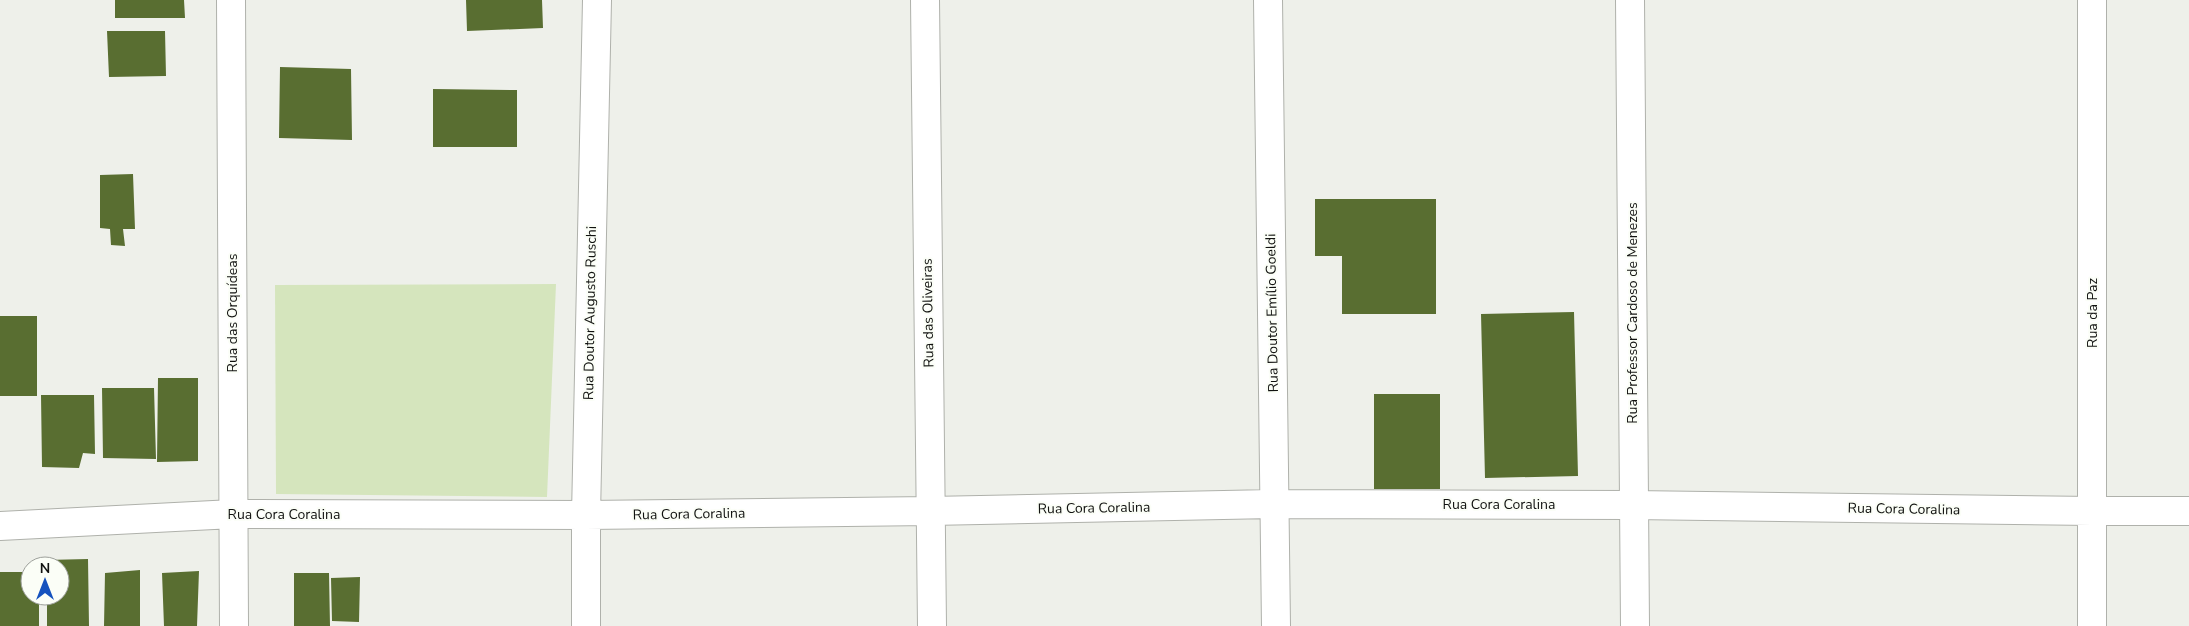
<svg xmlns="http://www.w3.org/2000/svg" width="2189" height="626" font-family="'Nunito Sans',sans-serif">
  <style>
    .green { fill: #d5e5bd }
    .building { fill: #596e31 }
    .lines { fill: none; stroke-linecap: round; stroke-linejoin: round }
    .minor-casing { stroke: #afb1ab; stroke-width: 30 }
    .minor { stroke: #fff; stroke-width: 28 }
    .labels { text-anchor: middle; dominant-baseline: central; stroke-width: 4; stroke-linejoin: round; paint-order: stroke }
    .street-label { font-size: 14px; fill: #111210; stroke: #fbfef7 }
  </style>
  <rect width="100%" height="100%" fill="#eef0ea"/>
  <path class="green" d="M556,284L547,497L276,494L275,285Z"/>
  <path class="building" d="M115,0H184L185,18H115Z
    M466,0H542L543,28L467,31Z
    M107,31H165L166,76L109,77Z
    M280,67L351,69L352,140L279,138Z
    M433,89L517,90V147H433Z
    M133,174L135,229H123L125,246L111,245L110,229L100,228V175Z
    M1315,199H1436V314H1342V256H1315Z
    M1574,312L1578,476L1485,478L1481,314Z
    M0,316H37V396H0Z
    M158,378H198V461L157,462Z
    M102,388H154L156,459L103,458Z
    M1374,394H1440V489H1374Z
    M41,395H94L95,454L83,453L79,468L42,467Z
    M88,559L89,626H47V596H60V566H46V560Z
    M140,570V626H104L105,573Z
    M199,571L197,626H164L162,573Z
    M0,572H30V596H39V626H0Z
    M294,573H329L330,626H294Z
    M360,577L359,622L332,621L331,578Z"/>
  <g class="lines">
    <g class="minor-casing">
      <path id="minor" d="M231,0L234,626
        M925,0L932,626
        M1268,0L1276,626
        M1630,0L1635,626
        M2092,0V626
        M0,526L233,514L586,515L930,511L1275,504L1633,505L2092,511H2189
        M586,626V515L597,0"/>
    </g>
    <use href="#minor" class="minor"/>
  </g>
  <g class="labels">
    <g class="street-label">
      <text transform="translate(232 313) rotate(-90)">Rua das Orquídeas</text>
      <text transform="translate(590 313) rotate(-89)">Rua Doutor Augusto Ruschi</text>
      <text transform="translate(928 313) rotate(-91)">Rua das Oliveiras</text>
      <text transform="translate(1272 313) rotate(-91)">Rua Doutor Emílio Goeldi</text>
      <text transform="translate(1632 313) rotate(-90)">Rua Professor Cardoso de Menezes</text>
      <text transform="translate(2092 313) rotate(-90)">Rua da Paz</text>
      <text x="1499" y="504">Rua Cora Coralina</text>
      <text transform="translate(1094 508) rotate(-1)">Rua Cora Coralina</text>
      <text transform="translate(1904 509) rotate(1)">Rua Cora Coralina</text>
      <text x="284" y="514">Rua Cora Coralina</text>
      <text transform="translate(689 514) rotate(-1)">Rua Cora Coralina</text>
    </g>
  </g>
  <g transform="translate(45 581)"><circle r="24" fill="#fbfef7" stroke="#9da09b"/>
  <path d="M0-4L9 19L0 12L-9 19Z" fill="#1552be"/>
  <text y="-8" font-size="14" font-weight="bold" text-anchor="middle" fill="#111210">N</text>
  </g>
</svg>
